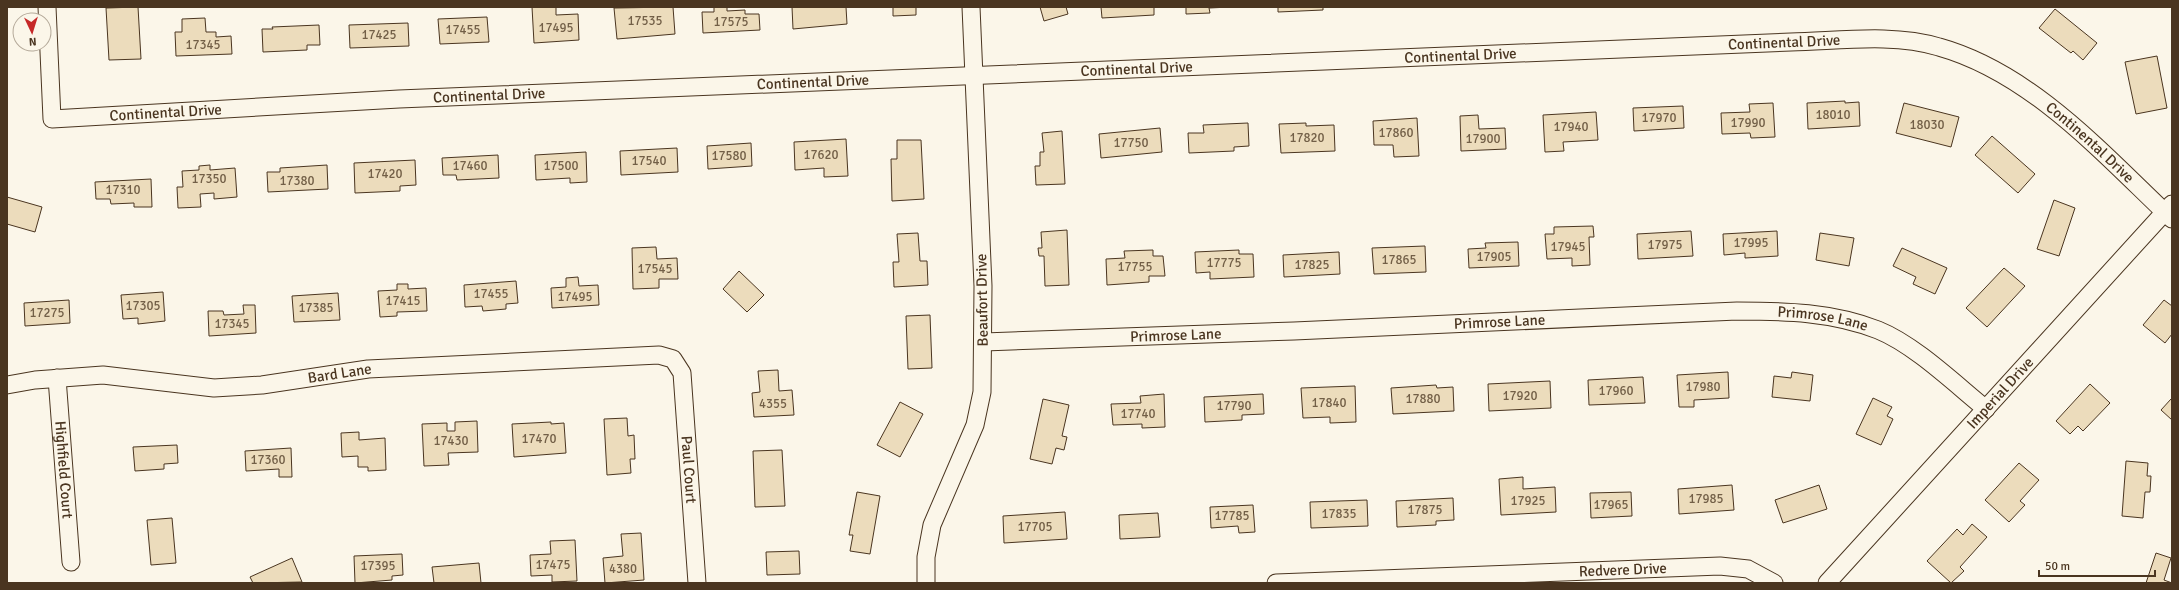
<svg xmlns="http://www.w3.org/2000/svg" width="2179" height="590" font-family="Signika,sans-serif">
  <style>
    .building { fill: #ecdcbc; stroke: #4a3520 }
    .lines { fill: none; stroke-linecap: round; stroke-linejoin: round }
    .minor-casing { stroke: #4a3520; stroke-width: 19 }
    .minor { stroke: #fbf6e9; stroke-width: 17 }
    .labels { text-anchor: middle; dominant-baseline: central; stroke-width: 3; stroke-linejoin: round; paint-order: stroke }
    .number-label { font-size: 13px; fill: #725f47 }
    .street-label { font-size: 15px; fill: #4a3520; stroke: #fbf6e9 }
  </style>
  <rect width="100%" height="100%" fill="#fbf6e9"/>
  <path class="building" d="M138,7L141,59L109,60L106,8Z
    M532,7H556V15L578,14L579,40L534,43Z
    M673,7L675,34L617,39L614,8Z
    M714,7H727V11L745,10V14H759L760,30L703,33L702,12H714Z
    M792,7H846L847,24L793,29Z
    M893,7H916V15L893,16Z
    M1040,7H1066L1068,14L1044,21Z
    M1101,7H1154V15L1102,18Z
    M1186,7H1230L1209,8L1210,13L1186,14Z
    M1278,7H1323V10L1278,12Z
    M2055,9L2097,43L2083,60L2073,51L2071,53L2039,28Z
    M487,17L489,42L440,44L438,19Z
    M205,18L206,32H216V37L231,36L232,54L176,56L175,32H182V19Z
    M408,23L409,46L350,48L349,25Z
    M319,25L320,45H307V50L263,52L262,29H273L272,27Z
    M2157,56L2167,108L2136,114L2125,62Z
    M1845,101V103L1859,102L1860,126L1808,129L1807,103Z
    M1773,103L1775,137L1751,138L1750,133L1722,134L1721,113L1750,112L1749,104Z
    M1904,103L1959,117L1951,147L1896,133Z
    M1683,106L1684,128L1634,131L1633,108Z
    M1596,112L1598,140L1563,142L1564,151L1545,152L1543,115Z
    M1478,115L1479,129L1505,128L1506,149L1461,151L1460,116Z
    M1417,118L1419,156L1394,157L1393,145H1374L1373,121Z
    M1248,123L1249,146L1234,147V151L1189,153L1188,133H1204L1203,125Z
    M1306,123V126L1334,125L1335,151L1281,153L1279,124Z
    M1160,128L1162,152L1101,158L1099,134Z
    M1062,131L1065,184L1036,185L1035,166H1040V152H1044L1042,133Z
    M1992,136L2035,174L2018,193L1975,155Z
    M846,139L848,176L824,177V168L795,170L794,142Z
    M897,140H921L924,199L892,201L891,159H897Z
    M751,143L752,166L708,169L707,146Z
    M677,148L678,172L621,175L620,151Z
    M586,152L587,182L570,183V178L536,180L535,155Z
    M498,155L499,178L457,180L456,175H443L442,158Z
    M415,160L416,185L400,186V191L355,193L354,163Z
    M210,165V170L235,168L237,197L214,199V193L200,194L201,207L178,208L177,187H183L182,171L199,170V166Z
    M327,165L328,189L268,192L267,172H280V168Z
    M151,179L152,207H134V203L111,204L110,199H96L95,182Z
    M7,197L42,207L35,232L7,224Z
    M2054,200L2075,208L2059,256L2037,249Z
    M1593,226L1594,237H1589L1590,265L1572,266V258L1547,259L1545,234H1554V227Z
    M1067,230L1069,285L1045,286L1044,256H1039L1038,248H1042L1041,232Z
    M1691,231L1693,256L1638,259L1637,234Z
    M1777,231L1778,256L1745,258V253L1724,255L1723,234Z
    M918,233L920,261H927L928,285L894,287L893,262H899L897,234Z
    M1820,233L1854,238L1849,266L1816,260Z
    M1518,242L1519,266L1469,268L1468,249L1486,248L1485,243Z
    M1425,246L1426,272L1374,274L1372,248Z
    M656,247L657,259L677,258L678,279H659V288L633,289L632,248Z
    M1902,248L1947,268L1935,294L1913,284L1916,277L1893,266Z
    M1153,250V256H1163L1165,276H1149V282L1107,285L1106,259L1125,258L1124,251Z
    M1239,250V254H1253L1254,277L1210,279V272L1196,273L1195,252Z
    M1339,252L1340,274L1284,277L1283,255Z
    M2004,268L2025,286L1987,327L1966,308Z
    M739,271L764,295L747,312L723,289Z
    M578,277L579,286L598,285L599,305L552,308L551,288L566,287V278Z
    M516,281L518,303L506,304V309L483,311L482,306L465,307L464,285Z
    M397,284H408V289L426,288L427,311L397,312V316L380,317L378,291L397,290Z
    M163,292L165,321L138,324V318L123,319L121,295Z
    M338,293L340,320L294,322L292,296Z
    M69,300L70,323L25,326L24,303Z
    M2164,300L2172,306V334L2165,343L2143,325Z
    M243,305H255L256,333L209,336L208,311H223L224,315L244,314Z
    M930,315L932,368L908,369L906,316Z
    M778,370L779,391L792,390L794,415L754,417L752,393L760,392L758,371Z
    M1728,372L1729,398L1694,400V407H1679L1677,375Z
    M1792,372L1813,375L1810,401L1772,397L1774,376L1791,378Z
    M1643,377L1645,403L1589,405L1588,380Z
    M1550,381L1551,408L1489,411L1488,384Z
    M2090,384L2110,403L2083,431L2078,426L2070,434L2056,421Z
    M1436,385L1437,388L1453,387L1454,411L1393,414L1391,388Z
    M1355,386L1356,422L1330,423V417L1303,418L1301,388Z
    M1164,394L1165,427L1142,428V424L1113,425L1111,404L1141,403L1140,396Z
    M1263,394L1264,414L1242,415V420L1205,422L1204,397Z
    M1873,398L1892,407L1887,416L1893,419L1881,445L1856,434Z
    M1043,399L1069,405L1062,436L1067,437L1064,450L1056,448L1052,464L1030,459Z
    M2171,399L2172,400V420L2161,410Z
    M900,402L923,414L900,457L877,445Z
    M627,418L628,436L634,435L635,459H630L631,473L607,475L604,419Z
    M477,421L478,452L448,453L449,465L424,466L422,424L447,423V431H455V422Z
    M551,422V424L564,423L566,453L514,457L512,424Z
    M359,432V440L385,438L386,470L368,471V467H358V456L342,457L341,433Z
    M177,445L178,463L164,464V469L135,471L133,447Z
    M291,448L292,477H279V469L246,471L245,451Z
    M782,450L785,506L755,507L753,451Z
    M2126,461L2148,463L2147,476H2151L2150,492H2145L2143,518L2122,516Z
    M2019,463L2039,480L2020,501L2025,505L2009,522L1985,500Z
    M1523,477V489L1555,487L1556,512L1501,515L1499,479Z
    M1732,485L1734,510L1679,514L1678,489Z
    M1819,485L1827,509L1783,523L1775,500Z
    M857,492L880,496L870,554L850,551L853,535H849Z
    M1631,492L1632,516L1591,518L1590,493Z
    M1453,498L1454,520L1436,521V525L1397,527L1396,501Z
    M1367,500L1368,526L1311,528L1310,502Z
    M1253,505L1255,532L1239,533L1238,526L1211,528L1210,507Z
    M1065,512L1067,539L1004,543L1003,516Z
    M1158,513L1160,537L1120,539L1119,515Z
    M172,518L176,563L151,565L147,520Z
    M1972,524L1987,537L1960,567L1964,571L1951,583L1927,561L1957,529L1963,535Z
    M641,533L644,580L605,583L603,558L623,556L621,534Z
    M575,540L577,581L552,582V575L531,576L530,555L551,554L550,541Z
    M799,551L800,574L767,575L766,552Z
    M2156,553L2171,558L2164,580L2172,583H2146Z
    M402,554L403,575L392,576V580L355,583L354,556Z
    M292,558L302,582L253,583L250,577Z
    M479,563L481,583H434L432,567Z"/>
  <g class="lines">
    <g class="minor-casing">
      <g id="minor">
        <path id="s1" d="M47,7L52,119L399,99L1791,42C1839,41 1893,33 1939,47C2032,73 2104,155 2172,219"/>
        <path id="s2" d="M984,342L1294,331L1737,311C1785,311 1832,312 1878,330C1915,345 1955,384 1986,409"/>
        <path id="s3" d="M57,378L71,562"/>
        <path id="s4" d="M7,385L35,380L103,375L214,388L262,385L368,369L659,355L673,359L682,373L697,583"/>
        <path d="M926,583V557L932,525L975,425L982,392L983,286L971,7"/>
        <path id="s5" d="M1276,583L1720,566L1748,569L1774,583"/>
        <path id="s6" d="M1827,583L2172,204"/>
      </g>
    </g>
    <use href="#minor" class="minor"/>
  </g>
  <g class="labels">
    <g class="number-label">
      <text x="645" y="21">17535</text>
      <text x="731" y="22">17575</text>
      <text x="556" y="28">17495</text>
      <text x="463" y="30">17455</text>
      <text x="379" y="35">17425</text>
      <text x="203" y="45">17345</text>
      <text x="1833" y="115">18010</text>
      <text x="1659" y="118">17970</text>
      <text x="1748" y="123">17990</text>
      <text x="1927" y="125">18030</text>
      <text x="1571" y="127">17940</text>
      <text x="1396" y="133">17860</text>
      <text x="1307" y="138">17820</text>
      <text x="1483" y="139">17900</text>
      <text x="1131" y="143">17750</text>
      <text x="821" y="155">17620</text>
      <text x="729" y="156">17580</text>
      <text x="649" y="161">17540</text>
      <text x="470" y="166">17460</text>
      <text x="561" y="166">17500</text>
      <text x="385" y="174">17420</text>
      <text x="209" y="179">17350</text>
      <text x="297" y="181">17380</text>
      <text x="123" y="190">17310</text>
      <text x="1751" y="243">17995</text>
      <text x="1665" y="245">17975</text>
      <text x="1568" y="247">17945</text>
      <text x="1494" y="257">17905</text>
      <text x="1399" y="260">17865</text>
      <text x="1224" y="263">17775</text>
      <text x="1312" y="265">17825</text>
      <text x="1135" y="267">17755</text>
      <text x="655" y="269">17545</text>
      <text x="491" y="294">17455</text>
      <text x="575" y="297">17495</text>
      <text x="403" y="301">17415</text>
      <text x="143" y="306">17305</text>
      <text x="316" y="308">17385</text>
      <text x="47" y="313">17275</text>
      <text x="232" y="324">17345</text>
      <text x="1703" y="387">17980</text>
      <text x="1616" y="391">17960</text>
      <text x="1520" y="396">17920</text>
      <text x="1423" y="399">17880</text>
      <text x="1329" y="403">17840</text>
      <text x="773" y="404">4355</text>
      <text x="1234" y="406">17790</text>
      <text x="1138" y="414">17740</text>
      <text x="539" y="439">17470</text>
      <text x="451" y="441">17430</text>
      <text x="268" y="460">17360</text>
      <text x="1706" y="499">17985</text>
      <text x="1528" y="501">17925</text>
      <text x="1611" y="505">17965</text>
      <text x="1425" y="510">17875</text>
      <text x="1339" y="514">17835</text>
      <text x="1232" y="516">17785</text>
      <text x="1035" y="527">17705</text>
      <text x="553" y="565">17475</text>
      <text x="378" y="566">17395</text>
      <text x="623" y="569">4380</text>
    </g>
    <g class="street-label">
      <text stroke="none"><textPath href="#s1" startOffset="1846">Continental Drive</textPath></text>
      <text stroke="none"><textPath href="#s1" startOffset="1522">Continental Drive</textPath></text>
      <text stroke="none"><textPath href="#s1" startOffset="1198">Continental Drive</textPath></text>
      <text stroke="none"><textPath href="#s1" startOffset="874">Continental Drive</textPath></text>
      <text stroke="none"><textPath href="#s1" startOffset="550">Continental Drive</textPath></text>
      <text stroke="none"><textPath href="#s1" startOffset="226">Continental Drive</textPath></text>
      <text stroke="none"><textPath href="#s1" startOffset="2182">Continental Drive</textPath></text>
      <text transform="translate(982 300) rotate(-91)">Beaufort Drive</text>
      <text stroke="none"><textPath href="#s2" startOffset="840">Primrose Lane</textPath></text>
      <text stroke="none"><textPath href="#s2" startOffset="516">Primrose Lane</textPath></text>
      <text stroke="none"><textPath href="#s2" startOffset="192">Primrose Lane</textPath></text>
      <text stroke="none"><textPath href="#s4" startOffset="335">Bard Lane</textPath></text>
      <text stroke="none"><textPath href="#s6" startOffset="257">Imperial Drive</textPath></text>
      <text stroke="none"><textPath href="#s3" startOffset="92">Highfield Court</textPath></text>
      <text stroke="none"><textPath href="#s4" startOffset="783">Paul Court</textPath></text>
      <text stroke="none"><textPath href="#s5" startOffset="347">Redvere Drive</textPath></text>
    </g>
  </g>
  <rect width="2179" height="590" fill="none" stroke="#4a3520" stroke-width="16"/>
  <g transform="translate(32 32) rotate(176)"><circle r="19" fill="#fbf6e9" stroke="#b4a999"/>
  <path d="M0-3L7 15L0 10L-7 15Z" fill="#c62828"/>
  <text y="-6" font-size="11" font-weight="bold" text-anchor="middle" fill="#4a3520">N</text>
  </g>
  <path d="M2039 570v6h116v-6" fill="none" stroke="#4a3520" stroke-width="2"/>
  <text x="2045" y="570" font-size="12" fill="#4a3520" stroke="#fbf6e9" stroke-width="3" paint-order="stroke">50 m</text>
</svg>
